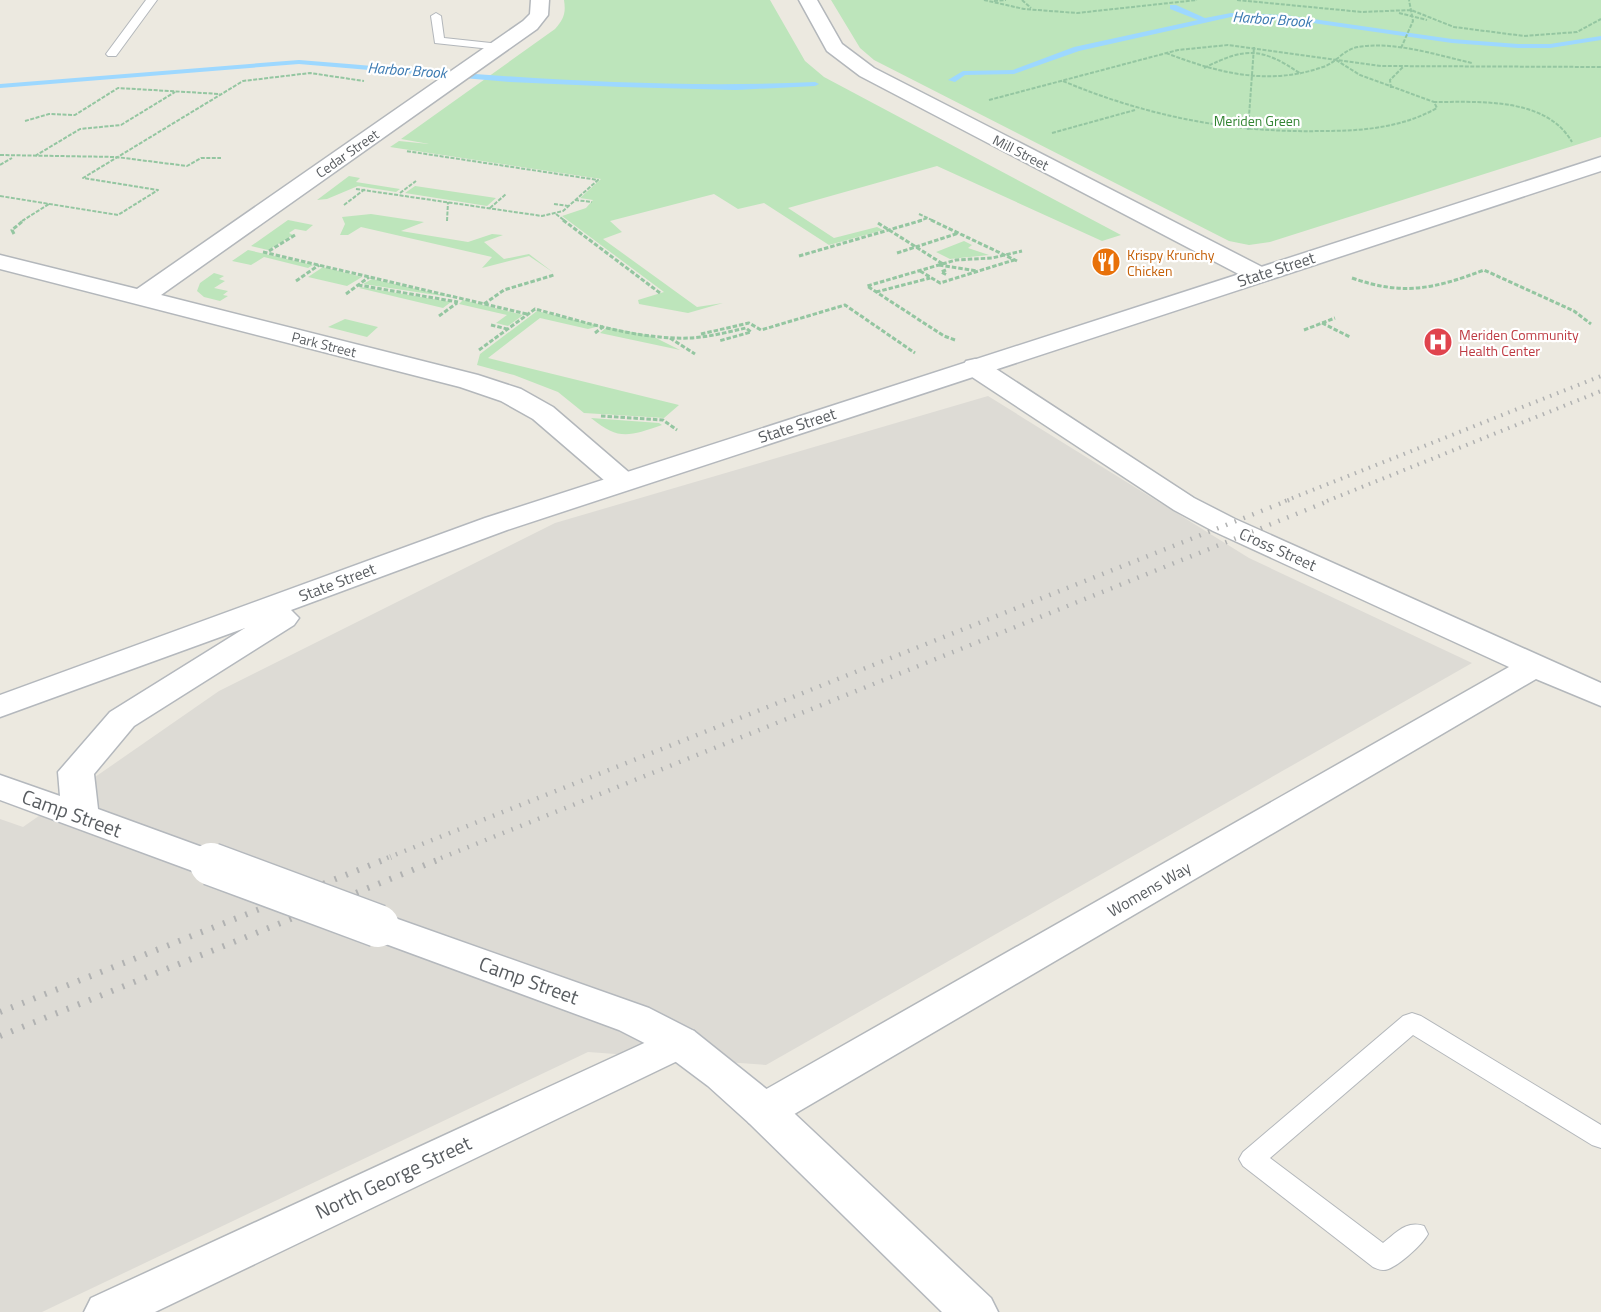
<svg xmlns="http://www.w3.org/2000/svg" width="1601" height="1312" font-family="'Titillium Web',sans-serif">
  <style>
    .industrial { fill: #dddbd5 }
    .green { fill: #bde5bb }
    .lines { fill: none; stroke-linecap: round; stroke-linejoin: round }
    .stream { fill: #9dd8ff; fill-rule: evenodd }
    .lane-casing { stroke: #b3b7bb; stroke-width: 2 }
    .street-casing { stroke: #b3b7bb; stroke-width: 3 }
    .secondary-casing { stroke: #b4b8bd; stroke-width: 3 }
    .path-far1 { stroke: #94c6a1; stroke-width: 2; stroke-dasharray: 4 1.5; stroke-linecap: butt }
    .path { stroke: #94c6a1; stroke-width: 3; stroke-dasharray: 4.5 2; stroke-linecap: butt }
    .lane { fill: #fff; fill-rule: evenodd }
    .street { fill: #fff; fill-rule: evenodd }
    .secondary { fill: #fff; fill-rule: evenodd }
    .rail-far2 { stroke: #b1b2b2; stroke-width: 4; stroke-dasharray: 1.5 6; stroke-linecap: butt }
    .rail-far1 { stroke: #b1b2b2; stroke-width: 4.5; stroke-dasharray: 1.5 8; stroke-linecap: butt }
    .rail { stroke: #b1b2b2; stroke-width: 6; stroke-dasharray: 2 10; stroke-linecap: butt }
    .secondary-bridge-casing { stroke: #b4b8bd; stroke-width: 45; stroke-linecap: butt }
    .secondary-bridge { stroke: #fff; stroke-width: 42 }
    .labels { text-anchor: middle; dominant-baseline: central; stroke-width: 4.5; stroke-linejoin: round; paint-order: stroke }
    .far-park-label { font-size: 14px; fill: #348534; stroke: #fff }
    .far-street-label { font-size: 14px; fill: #595d61; stroke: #fff }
    .far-food-label { font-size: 14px; fill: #c56008; stroke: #fff; text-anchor: start }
    .far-health-label { font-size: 14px; fill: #be3a42; stroke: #fff; text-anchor: start }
    .far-water-label { font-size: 15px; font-style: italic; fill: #3a79b1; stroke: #fff }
    .street-label { font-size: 16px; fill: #595d61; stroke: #fff }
    .near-street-label { font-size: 20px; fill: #595d61; stroke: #fff }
  </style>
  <rect width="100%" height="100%" fill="#ece9e0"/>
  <path class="industrial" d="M988,396L1249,558L1472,663L766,1065L588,1052L42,1312H0V819L23,827L219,691L555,523Z"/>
  <path class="green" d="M564,0H770L805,61L824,77L1121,235L1102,241L937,166L788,208L834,238L877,227L883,230L829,245L764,203L738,209L714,194L610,221L622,232L603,239L697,307L723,303L688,313L639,304L638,300L664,292L562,216L586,208L593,200L580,198L601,179L390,147L399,141L429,144L401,139L555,29C564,19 566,13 564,0Z
    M831,0H1601V137L1270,242L1249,245L1229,241L874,60L860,48Z
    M349,176L360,178L356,182L400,189L396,192L358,186L327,199L317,200Z
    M415,186L496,198L487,206L405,193Z
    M371,214L424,222L401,231L468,242L492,234L503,235L484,242L504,259L529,254L554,273L529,256L482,268L492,257L361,227L348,235H340L345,224L342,217Z
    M288,220L313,225L306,231L295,229L289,233L293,235L268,250L251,246Z
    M964,241L972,245L968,248L989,255L950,259L936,252Z
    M248,250L313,265L308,268L264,257L251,265L232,261Z
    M323,267L362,277L347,286L308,277Z
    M214,273L224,276L219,279L225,281L214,288L228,291L223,295L228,296L220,301L204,297L197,291L200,283Z
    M372,279L456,298L363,284Z
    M361,287L451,302L443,308L359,288Z
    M463,300L523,315L508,326L496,323L507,315L459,304Z
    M537,311L600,326L588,329L540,318L488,358L679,405L664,418L584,413L558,392L514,375L477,365L480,354Z
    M345,319L378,327L367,337L328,327Z
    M607,327L652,336L680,350L600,333Z
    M591,418L659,423L662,425C629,436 619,441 591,418Z"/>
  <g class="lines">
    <path class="stream" d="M1170,5H1176L1205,18L1231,13L1285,15L1452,39L1518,44H1550L1601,36V40L1550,48H1518L1452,43L1285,19L1231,17L1079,51L1014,74L965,75L955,82L948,80L963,71L1013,70L1074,47L1198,20L1170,9Z
      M299,60C471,74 642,90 815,82L819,84L815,86L736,90L621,87L510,82L299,64L0,88V84Z"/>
    <g class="lane-casing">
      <path id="lane" d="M146,0H157L116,56H108L106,54Z
        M436,13L441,16L444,38L500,44L506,47L500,50L435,43L431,16Z
        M1412,1013L1421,1016L1601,1125V1148L1592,1145L1413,1035L1270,1158L1383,1243C1396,1233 1406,1220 1424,1226L1428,1234C1423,1244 1394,1271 1383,1270C1379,1270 1376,1268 1373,1267L1243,1166L1239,1159L1243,1152L1403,1016Z"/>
    </g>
    <g class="street-casing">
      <path id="street" d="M531,0H549L548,15L537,29L161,295L478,375L521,389L553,407L632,475L637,481L632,487L622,490L612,487L533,419L501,401L460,387L0,269V255L137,289L523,21L530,14Z
        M799,0H817L842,44L874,68L1268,270L1271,275L1268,280L1259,282L1250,280L860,76L827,51Z
        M975,359L984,361L1194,498L1235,519L1601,683V706L1536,679L779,1123L764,1128L749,1123L742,1111L749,1099L1509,667L1213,531L1174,510L966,373L962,367L966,361Z
        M679,1027L694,1031L700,1042L694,1053L155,1312H84L91,1298Z"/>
    </g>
    <g class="secondary-casing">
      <path id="secondary" d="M1601,157V171L507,530L291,610L299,618L294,625L134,726L94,774L98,809L224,855L230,864L224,873L211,877L198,873L0,800V775L60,796L58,772L110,712L245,628L0,717V695L485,518Z
        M378,912L649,1008L694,1031L779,1099L991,1298L998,1312H942L749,1123L708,1086L664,1053L619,1030L364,936L358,926L364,916Z"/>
    </g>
    <path class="path-far1" d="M984,0L1024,9L1077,13L1197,0
      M1022,0L1031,8
      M1237,0L1362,12L1411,10L1454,27L1524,36L1577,32L1601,19
      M994,1L1006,0
      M1399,13L1427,20
      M1401,48L1413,21L1409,0
      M1166,53C1218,73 1268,86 1323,67C1336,63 1344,49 1358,47C1396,41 1436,55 1472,63
      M1336,60L1360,75L1434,102
      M1204,68C1246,47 1261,47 1301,74
      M1063,81C1146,116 1231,133 1322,131C1362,131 1401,128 1437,108L1434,102C1480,102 1546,97 1572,142
      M1391,88L1390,80L1403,67
      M989,100L1178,50L1228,45L1381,66L1601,67
      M25,121L49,114L75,115L118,88L220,94
      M1248,130L1254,47
      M1052,133L1135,110
      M0,155L116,157L187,166L201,158H221
      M35,156L80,129L121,125L175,92
      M0,165L12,158
      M356,189L542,216L563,211L598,180L406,151
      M400,193L416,181
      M0,196L118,215L158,190L83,178L243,81L310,73L364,81
      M575,200L592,202
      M554,204L568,206
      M344,205L365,189
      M490,208L506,194
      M556,214L565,221
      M919,214L934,221
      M22,221L49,204
      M447,221L448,202
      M918,221L928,218"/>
    <path class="path" d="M563,220L660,293
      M931,220L1017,261
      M878,223L943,264
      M14,234L12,230L24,220
      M269,251L295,235
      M263,252L527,314
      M897,253L959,233
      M799,256L923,220
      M939,265L977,271
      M946,270L941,272L947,275
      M920,271L940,283L1014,260
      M1352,278C1403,296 1434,289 1484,270L1574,311L1591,324
      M296,281L319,265
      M358,285L458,302
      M876,292L930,278
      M346,294L369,277
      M484,304L504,290L554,275
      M439,316L457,303
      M1322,323L1350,337
      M491,325L507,329
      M1304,330L1335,318
      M595,333L604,326
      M701,334L749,323L761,330L845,305L915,353
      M670,338L695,354
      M955,340L944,336L867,286L956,260L992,258L1022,251
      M479,350L535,309C585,322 638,340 691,338C709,337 728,332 746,328L751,332L719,341
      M601,416L663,420L677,430"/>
    <use href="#lane" class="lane"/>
    <use href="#street" class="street"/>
    <use href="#secondary" class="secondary"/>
    <path class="rail-far2" d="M1285,501L1601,376
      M1327,501L1601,391"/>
    <path class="rail-far1" d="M387,858L1289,500
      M441,858L1331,500"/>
    <path class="rail" d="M0,1012L391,857
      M0,1036L445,857"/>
    <g class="secondary-bridge-casing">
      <path id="secondary-bridge" d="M211,864L378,926"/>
    </g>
    <use href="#secondary-bridge" class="secondary-bridge"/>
  </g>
  <defs>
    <g id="restaurant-disc" transform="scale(1.5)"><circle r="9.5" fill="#e8710a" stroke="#fff"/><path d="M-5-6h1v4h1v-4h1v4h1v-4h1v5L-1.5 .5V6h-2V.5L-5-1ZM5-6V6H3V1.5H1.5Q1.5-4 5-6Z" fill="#fff"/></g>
    <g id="hospital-disc" transform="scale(1.5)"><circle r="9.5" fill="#e0444e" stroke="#fff"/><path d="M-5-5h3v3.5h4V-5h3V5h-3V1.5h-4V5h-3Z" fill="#fff"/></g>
  </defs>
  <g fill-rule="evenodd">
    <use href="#restaurant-disc" x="1106" y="262"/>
    <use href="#hospital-disc" x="1438" y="342"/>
  </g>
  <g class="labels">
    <g class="far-park-label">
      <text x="1257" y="120">Meriden Green</text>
    </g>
    <g class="far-street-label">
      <text transform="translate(1021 152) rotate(27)">Mill Street</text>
      <text transform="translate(347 153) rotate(-35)">Cedar Street</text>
      <text transform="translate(324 344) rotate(14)">Park Street</text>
    </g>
    <g class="far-food-label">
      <text x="1127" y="254">Krispy Krunchy<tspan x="1127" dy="16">Chicken</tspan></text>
    </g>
    <g class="far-health-label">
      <text x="1459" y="334">Meriden Community<tspan x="1459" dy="16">Health Center</tspan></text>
    </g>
    <g class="far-water-label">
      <text transform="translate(1272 19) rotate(4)">Harbor Brook</text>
      <text transform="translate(407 70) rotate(4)">Harbor Brook</text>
    </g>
    <g class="street-label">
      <text transform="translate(1276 269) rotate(-18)">State Street</text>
      <text transform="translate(797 425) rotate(-18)">State Street</text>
      <text transform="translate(1278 549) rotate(24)">Cross Street</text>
      <text transform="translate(337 582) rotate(-21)">State Street</text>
      <text transform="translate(1149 889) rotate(-30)">Womens Way</text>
    </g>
    <g class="near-street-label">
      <text transform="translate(72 813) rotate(20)">Camp Street</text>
      <text transform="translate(529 980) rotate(20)">Camp Street</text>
      <text transform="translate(393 1177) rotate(-25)">North George Street</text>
    </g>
  </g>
</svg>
